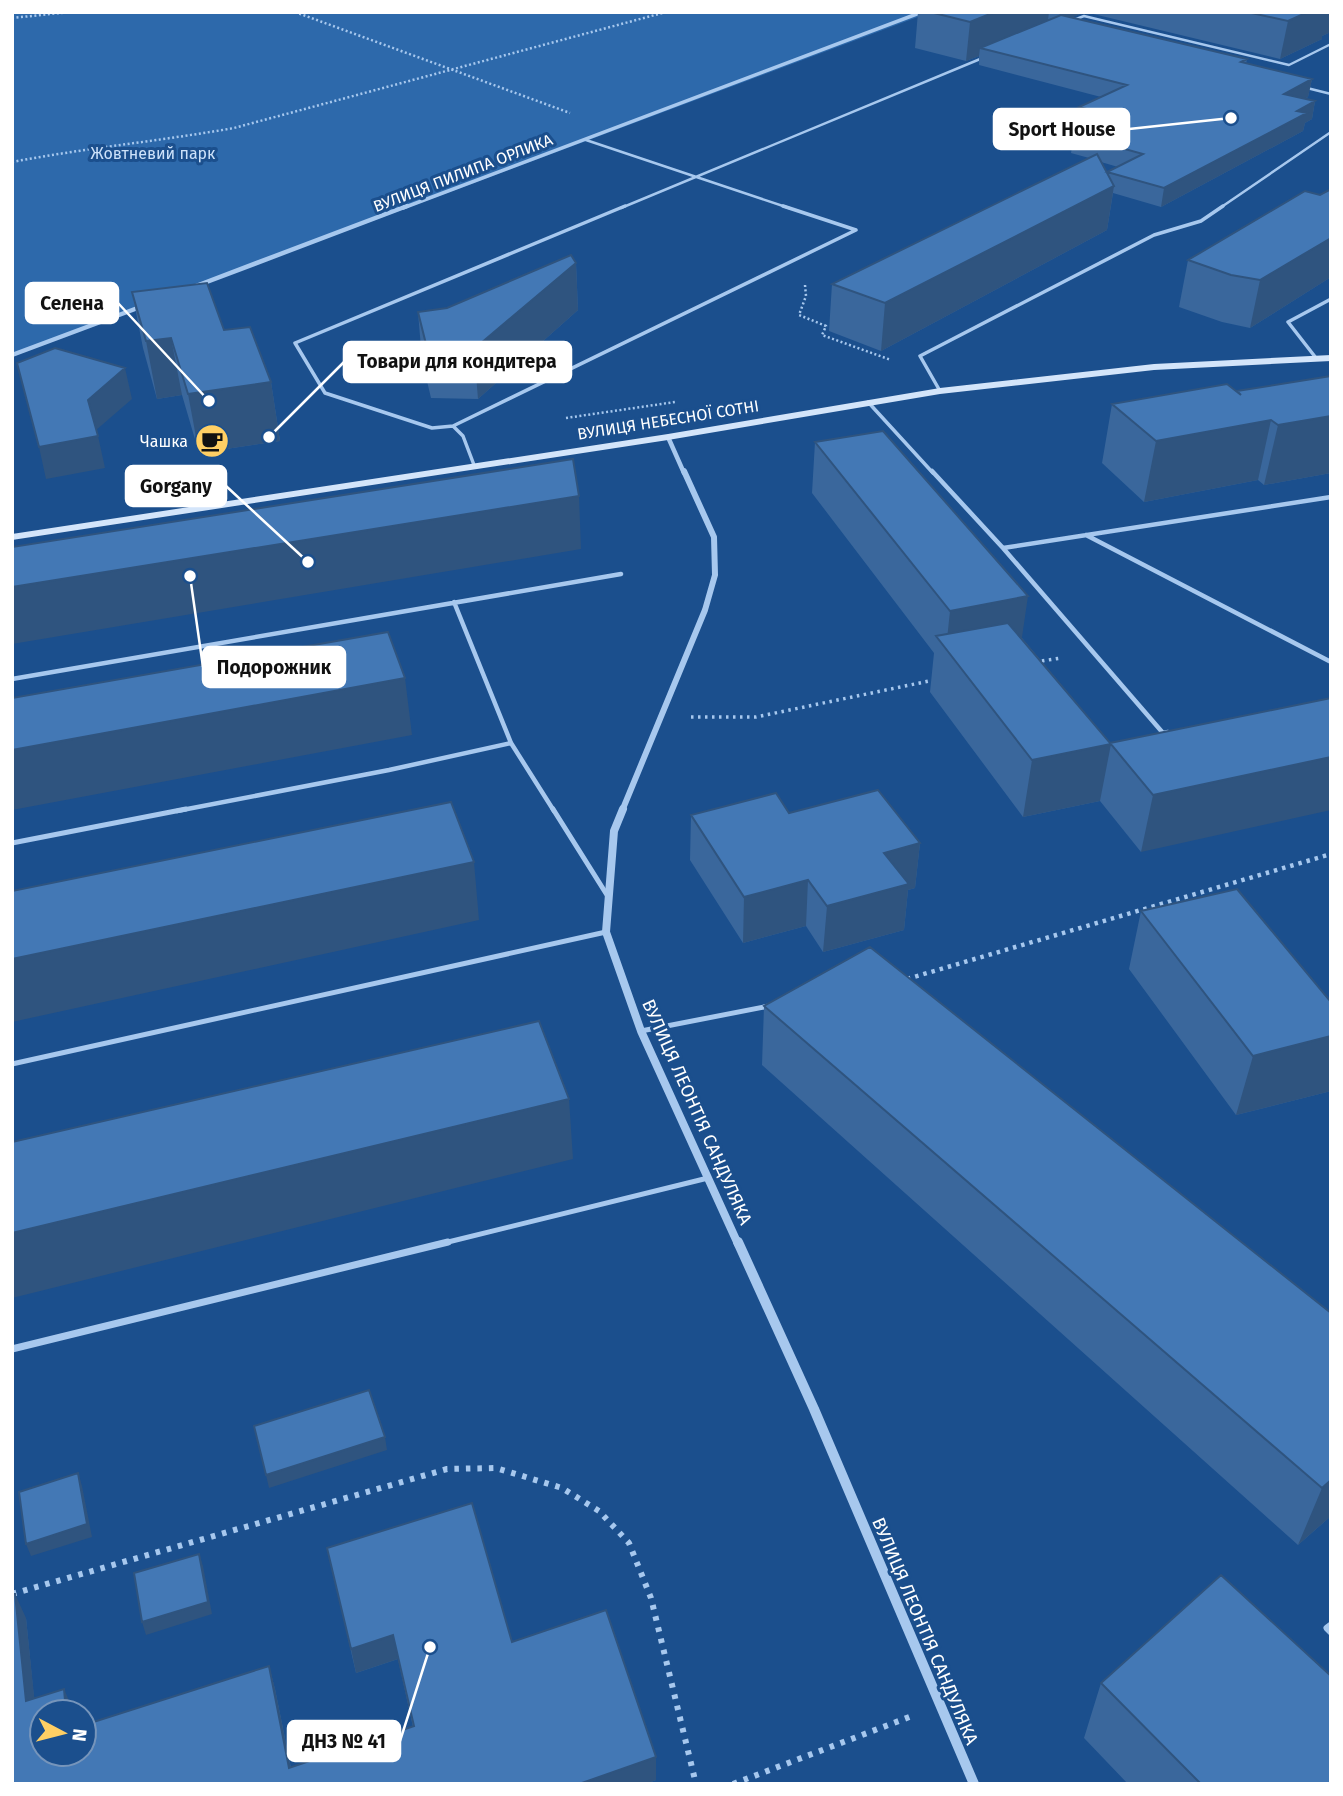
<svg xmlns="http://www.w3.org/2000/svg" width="1343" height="1796" font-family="'Fira Sans',sans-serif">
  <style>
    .green { fill: #2d69ab }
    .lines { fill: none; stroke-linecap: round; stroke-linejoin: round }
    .path-far3 { stroke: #a7c8ee; stroke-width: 2.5; stroke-dasharray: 2 2.5; stroke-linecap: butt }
    .path-far2 { stroke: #a7c8ee; stroke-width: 3.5; stroke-dasharray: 2.5 4.5; stroke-linecap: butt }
    .path-far1 { stroke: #a7c8ee; stroke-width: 4.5; stroke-dasharray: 3.5 5; stroke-linecap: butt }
    .path { stroke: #a7c8ee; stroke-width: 6; stroke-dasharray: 4.5 7; stroke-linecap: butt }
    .lane-far4 { stroke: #a7c8ee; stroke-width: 2.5 }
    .lane-far3 { stroke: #a7c8ee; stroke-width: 3.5 }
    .lane-far2 { stroke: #a7c8ee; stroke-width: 4.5 }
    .lane-far1 { stroke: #a7c8ee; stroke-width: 5 }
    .lane { stroke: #a7c8ee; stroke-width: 7 }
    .street-far4 { stroke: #a7c8ee; stroke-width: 3.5 }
    .street-far3 { stroke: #a7c8ee; stroke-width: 4.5 }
    .street-far2 { stroke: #a7c8ee; stroke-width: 6 }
    .street-far1 { stroke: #a7c8ee; stroke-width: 8 }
    .street { stroke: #a7c8ee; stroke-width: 10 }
    .secondary { fill: #d4e5fa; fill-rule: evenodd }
    .wall { fill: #3a679c; fill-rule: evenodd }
    .shaded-wall { fill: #2f547f }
    .building { fill: #4378b5; stroke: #2f547f; stroke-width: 2 }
    .labels { text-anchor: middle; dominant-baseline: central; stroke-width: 6; stroke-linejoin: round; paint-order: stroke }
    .far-park-label { font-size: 16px; fill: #cde2fa; stroke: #1b4f8d }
    .far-street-label { font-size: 16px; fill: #fff; stroke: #1b4f8d }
    .far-poi-label { font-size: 16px; fill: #fff; stroke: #1b4f8d; text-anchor: end }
    .street-label { font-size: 18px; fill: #fff; stroke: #1b4f8d }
    .leader { fill: none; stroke: #fff; stroke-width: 2.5 }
    .callout-dot { fill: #fff; stroke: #1b4f8d; stroke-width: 2.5 }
    .callout { fill: #fff; stroke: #fff; stroke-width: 2.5 }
    .callout-label { font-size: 19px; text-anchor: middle; font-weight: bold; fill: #111 }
  </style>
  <rect width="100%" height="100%" fill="#1b4f8d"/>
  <path class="green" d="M12,12H931L12,356Z"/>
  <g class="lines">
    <path class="path-far3" d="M295,12L570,113
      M12,18L70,12
      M12,162C86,148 160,141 234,128L666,12
      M805,285L806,296L799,315L826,326L822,335L891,360
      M566,418L675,402"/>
    <path class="path-far2" d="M1035,662L1061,658
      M691,717H756L934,680"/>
    <path class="path-far1" d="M907,979L1331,854"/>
    <path class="path" d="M12,1594L447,1469L496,1468L562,1488L599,1511L629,1543L651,1598L696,1784
      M733,1784L912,1716"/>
    <path class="lane-far4" d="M1071,21L1084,16L1289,65L1331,44
      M1303,87L1331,94
      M586,140L789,208
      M621,208L985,57
      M1220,208L1331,132"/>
    <path class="lane-far3" d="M1316,358L1288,322L1331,299
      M940,391L920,356L1154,235L1201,221L1223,206
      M868,402L933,473
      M453,426L856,230L783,206
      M474,465L463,436L453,426L432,428L325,393L295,343L625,206"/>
    <path class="lane-far2" d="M932,471L1003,548L1163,733L1168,732
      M1086,535L1331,662
      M1003,548L1331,497
      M454,602L511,743L554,811
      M12,679L621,574
      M177,811L389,770L511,743"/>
    <path class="lane-far1" d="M553,809L607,895
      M12,843L186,809
      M641,1031L769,1006
      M12,1064L606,932
      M440,1244L708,1178"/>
    <path class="lane" d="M12,1349L448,1242
      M1331,1625L1327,1628L1331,1632"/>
    <path class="street-far4" d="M403,208L922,12"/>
    <path class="street-far3" d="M196,286L407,206
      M12,355L143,306
      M668,437L684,473"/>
    <path class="street-far2" d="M622,811L705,610L715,575L714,537L684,471"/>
    <path class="street-far1" d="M623,809L614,831L606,932L641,1031L738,1244"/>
    <path class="street" d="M738,1242L814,1409L974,1784"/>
    <path class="secondary" d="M1331,355V361L1154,370L940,394L668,440L12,540V534L668,434L940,388L1154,364Z"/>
  </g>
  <path class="wall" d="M918,12H1085L1072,17L1247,59L1246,64L1312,79L1308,97L1305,99L1315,101L1312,119L1305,123L1303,131L1161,207L1113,193L1107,230L881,351L829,331L832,284L1089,158L1071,153L1074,135L1088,128L1076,125L1079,107L1101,97L979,65V56L966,61L915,48ZM1101,162L1118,167L1107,173Z
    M1085,12H1331V32L1322,36V39L1280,59Z
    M1331,189V277L1250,328L1222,322L1179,307L1188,260Z
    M576,263L578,310L478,399L431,398L422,360L418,312L447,308Z
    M132,292L224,330L271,382L280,441L199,453L182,395L157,399L143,348Z
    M1331,376V473L1264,485L1258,480L1144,502L1102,463L1112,404L1237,392Z
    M815,442L1022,638L1110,743L1331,698L1141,852L1100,801L1023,817L930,692L934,653L812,493Z
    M789,813L920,843L915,888L908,890L904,930L823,952L806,926L743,943L690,860L691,815Z
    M1141,911L1331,1002V1091L1236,1115L1129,969Z
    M764,1006L1331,1313V1516L1298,1545L762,1065Z
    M327,1548L512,1642L656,1757V1780L646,1784H12L26,1618L34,1698L42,1754L269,1666L275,1689L291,1768L413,1727L398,1659L356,1673Z
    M1101,1683L1331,1784H1128L1084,1738Z"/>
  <path class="shaded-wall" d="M995,12H1049L1047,28L980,48L979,56L966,61L970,22Z
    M1060,12H1085L1059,23Z
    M1308,12H1331V32L1322,36V39L1280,59L1288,21Z
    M1312,79L1308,97L1280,111L1284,94Z
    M1315,101L1312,119L1305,123L1303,131L1161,207L1164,188Z
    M1114,186L1107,230L881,351L885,303Z
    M1331,238V277L1250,328L1260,280Z
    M576,263L578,310L478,399L474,349Z
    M171,338L182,395L157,399L146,341Z
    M125,368L132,399L95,431L88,400Z
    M271,382L280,441L199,453L188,394Z
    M1331,416V473L1264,485L1278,425Z
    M1271,420L1258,480L1144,502L1156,441Z
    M98,436L105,468L46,479L39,447Z
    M579,496L581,549L12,644V587Z
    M1028,596L1020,651L946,649L950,611Z
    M405,678L412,735L12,810V750Z
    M1111,744L1100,801L1023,817L1032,760Z
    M1331,757V810L1141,852L1153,795Z
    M920,843L915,888L908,890L904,930L823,952L827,906L884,853Z
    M474,862L479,920L12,1022V959Z
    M808,880L806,926L743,943L744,897Z
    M1331,1036V1091L1236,1115L1253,1056Z
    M569,1099L573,1159L12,1298V1233Z
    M385,1437L387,1450L269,1488L266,1475Z
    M78,1473L82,1486L92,1537L31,1556L26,1544Z
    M1331,1480V1516L1298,1545L1322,1488Z
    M199,1554L203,1566L212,1614L146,1635L142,1622Z
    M15,1594L26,1618L37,1724L26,1701Z
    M393,1635L398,1659L356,1673L351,1649Z
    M269,1666L275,1689L294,1784L289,1768Z
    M64,1689L74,1712H66Z
    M656,1757V1780L646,1784H579Z"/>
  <path class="building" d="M930,12H995L970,22Z
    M1247,12H1308L1288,21Z
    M1061,15L1247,59L1241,62L1312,79L1284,94L1315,101L1297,111L1307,113L1164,188L1107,172L1143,154L1074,135L1113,116L1079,107L1127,85L980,48Z
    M1097,154L1114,186L885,303L832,284Z
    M1331,189V238L1260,280L1231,275L1188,260L1305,191L1320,195Z
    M571,255L576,263L474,349L427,348L418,312L447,308Z
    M207,283L224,330L250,327L271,382L188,394L171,338L146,341L132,292Z
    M55,348L125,368L88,400L98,436L39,447L17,363Z
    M1331,376V416L1278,425L1271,420L1156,441L1112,404L1227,384L1241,395L1237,391Z
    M883,431L1028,596L950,611L815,442Z
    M573,459L579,496L12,587V547Z
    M1008,623L1111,744L1032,760L936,636Z
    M388,632L405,678L12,750V698Z
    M1331,698V757L1153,795L1110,743Z
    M878,790L920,843L884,853L909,884L827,906L808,880L744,897L691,815L776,793L789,813Z
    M451,802L474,862L12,959V891Z
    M1237,889L1331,1002V1036L1253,1056L1141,911Z
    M870,947L1331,1313V1480L1322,1488L764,1006Z
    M539,1021L569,1099L12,1233V1142Z
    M369,1390L385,1437L266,1475L254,1426Z
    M78,1473L87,1524L26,1544L19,1492Z
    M472,1503L512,1642L606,1610L656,1757L579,1784H12V1594H15L26,1701L64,1689L66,1712H42V1754H84V1725L269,1666L289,1768L414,1726L393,1635L351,1649L327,1548Z
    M199,1554L208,1602L142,1622L134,1573Z
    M1221,1575L1331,1676V1784H1201L1101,1683Z"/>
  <defs>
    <g id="cafe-disc" transform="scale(1.75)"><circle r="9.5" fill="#ffcf64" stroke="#1b4f8d"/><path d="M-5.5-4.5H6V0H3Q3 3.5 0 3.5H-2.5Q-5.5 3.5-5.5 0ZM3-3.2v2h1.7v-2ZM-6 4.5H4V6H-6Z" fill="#111"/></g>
  </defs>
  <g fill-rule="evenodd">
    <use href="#cafe-disc" x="212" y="441"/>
  </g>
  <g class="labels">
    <g class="far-park-label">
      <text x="153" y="153">Жовтневий парк</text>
    </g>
    <g class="far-street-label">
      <text transform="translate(463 173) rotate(-21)">ВУЛИЦЯ ПИЛИПА ОРЛИКА</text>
      <text transform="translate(668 420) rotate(-9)">ВУЛИЦЯ НЕБЕСНОЇ СОТНІ</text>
    </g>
    <g class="far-poi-label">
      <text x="188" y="441">Чашка</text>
    </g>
    <g class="street-label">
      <text transform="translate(697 1112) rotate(66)">ВУЛИЦЯ ЛЕОНТІЯ САНДУЛЯКА</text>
      <text transform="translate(925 1631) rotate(67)">ВУЛИЦЯ ЛЕОНТІЯ САНДУЛЯКА</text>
    </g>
  </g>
  <path class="leader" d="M1231 118L1129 129M209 401L118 303M269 437L344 362M308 562L226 486M190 576L203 667M430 1647L400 1741"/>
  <g class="callout-dot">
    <circle cx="1231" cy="118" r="7"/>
    <circle cx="209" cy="401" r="7"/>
    <circle cx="269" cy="437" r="7"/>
    <circle cx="308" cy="562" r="7"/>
    <circle cx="190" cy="576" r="7"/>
    <circle cx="430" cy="1647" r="7"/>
  </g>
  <g class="callout">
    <rect x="994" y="109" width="135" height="40" rx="7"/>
    <rect x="26" y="283" width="92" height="40" rx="7"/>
    <rect x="344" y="342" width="227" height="40" rx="7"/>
    <rect x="126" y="466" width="100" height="40" rx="7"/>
    <rect x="203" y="647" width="142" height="40" rx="7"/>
    <rect x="288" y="1721" width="112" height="40" rx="7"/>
  </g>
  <g class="callout-label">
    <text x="1062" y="136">Sport House</text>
    <text x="72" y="310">Селена</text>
    <text x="457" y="368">Товари для кондитера</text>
    <text x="176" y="493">Gorgany</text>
    <text x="274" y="674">Подорожник</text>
    <text x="344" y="1748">ДНЗ № 41</text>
  </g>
  <rect width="1343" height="1796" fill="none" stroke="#ffffff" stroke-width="28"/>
  <g transform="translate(63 1733) rotate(97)"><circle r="33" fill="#1b4f8d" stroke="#7695bb" stroke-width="2"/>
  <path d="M0-5L12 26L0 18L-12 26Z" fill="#ffcf64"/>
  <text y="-10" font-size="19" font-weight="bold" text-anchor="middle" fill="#ffffff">N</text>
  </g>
</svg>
